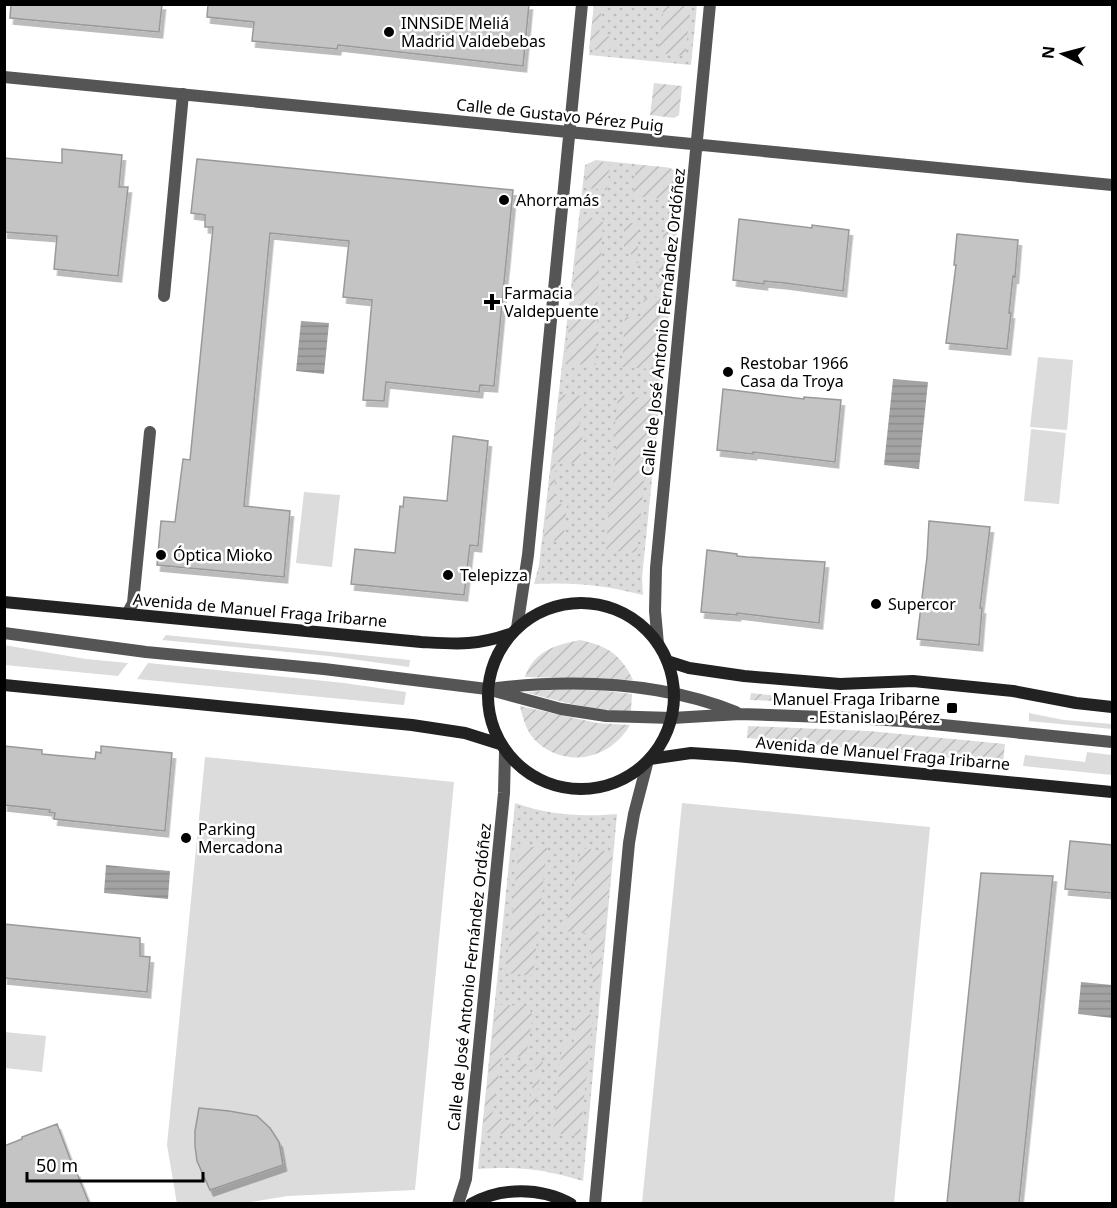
<svg xmlns="http://www.w3.org/2000/svg" width="1117" height="1208" font-family="'Noto Sans',sans-serif">
<style>
.grass{fill:#dcdcdc}
.park{fill:url(#park-dots)}
.garden{fill:url(#garden-furrows)}
.water{fill:url(#water-rules)}
.building{fill:#c4c4c4;stroke:#999;stroke-width:1.5;filter:url(#shadow)}
.lines{fill:none;stroke-linecap:round;stroke-linejoin:round}
.lane{stroke:#555;stroke-width:12}
.street{stroke:#555;stroke-width:12}
.secondary{stroke:#222;stroke-width:12}
.poi-dot{fill:#000;stroke:#fff;stroke-width:2}
.labels{text-anchor:middle;dominant-baseline:central;stroke-width:5;stroke-linejoin:round;paint-order:stroke}
.poi-label{font-size:16px;fill:#000;stroke:#fff;text-anchor:start}
.street-label{font-size:16px;fill:#000;stroke:#fff}
</style>
<defs>
<pattern id="park-dots" width="8" height="8" patternUnits="userSpaceOnUse" patternTransform="scale(1.5)"><rect width="8" height="8" fill="#dcdcdc"/><path d="M2 2h.1M6 6h.1" fill="none" stroke="#bbb" stroke-width="1.8" stroke-linecap="round"/></pattern>
<pattern id="garden-furrows" width="10" height="10" patternUnits="userSpaceOnUse" patternTransform="scale(1.5)"><rect width="10" height="10" fill="#dcdcdc"/><path d="M-1 1l2-2M0 10L10 0M9 11l2-2" fill="none" stroke="#bbb"/></pattern>
<pattern id="water-rules" width="6" height="5" patternUnits="userSpaceOnUse" patternTransform="scale(1.5)"><rect width="6" height="5" fill="#a3a3a3"/><path d="M0 2.5h6" fill="none" stroke="#8b8b8b"/></pattern>
<filter id="shadow"><feDropShadow dx="3.5" dy="6" stdDeviation="0" flood-color="#0004"/></filter>
</defs>
<rect width="100%" height="100%" fill="#fff"/>
<path class="grass" d="M1038 357 1073 360 1067 430 1030 427Z
M1031 429 1066 433 1059 504 1024 501Z
M304 492 340 495 332 567 296 563Z
M166 635 410 660 409 667 329 656 162 640Z
M4 645 86 659 128 663 118 676 5 665Z
M148 663 344 683 406 692 404 705 137 679Z
M1029 713 1064 720 1112 724V729L1029 721Z
M1087 752 1112 755V775L1023 766 1025 755 1085 762Z
M205 757 454 782 415 1190 288 1196 244 1203 177 1204 167 1145Z
M682 803 930 827 894 1203H642Z
M4 1032 46 1036 42 1072 5 1068Z"/>
<path class="park" d="M594 5H697L691 65 589 55Z
M596 160 671 168 678 174 682 183 642 578 643 595C602 585 577 582 534 584L539 565 585 165Z
M515 803C549 815 581 817 617 814L583 1181C543 1169 520 1166 478 1169Z"/>
<path class="garden" d="M594 5H602L599 35 613 37 610 51 589 49Z
M664 5H691L685 56 658 53Z
M654 83 682 86 679 115 674 118 650 115Z
M595 161 610 163 607 190 584 188 587 166Z
M636 165C667 168 684 162 680 200L633 196Z
M580 217 603 219 601 265H599L596 365 565 364Z
M624 223H638V263H631V252H624Z
M664 228 677 229 663 370 622 367 625 317 642 318 644 298 656 299Z
M559 394 583 396 579 428 583 429 580 464 556 462 554 503 567 505 563 542 544 539Z
M618 395 652 399 637 553 606 550 610 492H613L616 446 613 445Z
M580 640C606 645 622 655 633 680L525 677C534 651 555 645 580 640Z
M568 689 599 690 632 694 631 711C594 711 561 702 525 692Z
M751 693 849 704 750 700Z
M520 706 597 723 630 725C611 758 569 769 538 743 527 734 523 719 520 706Z
M748 726 869 731 1005 744 1003 763 747 738Z
M519 846 547 848 533 976 506 973Z
M581 848 613 852 599 984 593 983 590 934 565 931Z
M496 1004 531 1007 530 1013 533 1014 523 1076H519L522 1057 502 1055 492 1116 511 1121 510 1135 482 1132Z
M577 1014 593 1015 580 1136 553 1133 562 1045 573 1046Z
M537 1060 543 1061 532 1123 526 1122Z"/>
<path class="water" d="M301 321 329 323 324 374 296 371Z
M893 379 928 382 919 469 884 465Z
M106 865 170 871 168 899 104 893Z
M1081 982 1112 985V1018L1078 1014Z"/>
<path class="building" d="M11 4H162L159 32 10 18Z
M208 4H529L523 66 338 45 337 49 252 41 254 22 207 17Z
M62 149 122 155 119 187H128L118 276 54 269 57 236 4 232V158L62 163Z
M197 159 513 190 494 386 480 385 479 392 386 382 384 401 363 400 372 300 343 297 349 241 270 233 244 506 290 511 284 577 157 565 161 521 175 522 183 459 190 460 213 227H205V215L191 213Z
M739 219 812 228V225L849 230 843 291 785 283 764 281V284L733 280Z
M957 234 1018 240 1015 277 1013 276 1009 313H1011L1007 349 946 343 956 265H954Z
M723 389 804 399V397L841 400 835 462 753 452V454L717 450Z
M453 436 488 441 478 546 470 545 464 595 351 584 355 549 395 553 400 506 403 507 404 497 447 501Z
M929 521 990 527 980 608H982L979 645 917 639 927 557Z
M707 550 737 554V556L747 557 825 562 819 623 737 613V615L701 612Z
M4 746 42 750V754L95 759 96 752 101 753V746L172 753 165 831 54 819 55 813 49 812 50 810 4 805Z
M1070 841 1113 845V893L1065 889Z
M981 873 1053 876 1019 1203H947Z
M4 924 140 938V956L150 957 147 992 4 978Z
M199 1108 229 1111 257 1116 270 1128 279 1142 283 1165 210 1190 197 1161 195 1146V1131Z
M57 1124 75 1172 76 1171 89 1203H4V1146L22 1139V1137Z"/>
<g class="lines">
<path class="lane" d="M164 296 183 94
M127 614 133 603 150 432
M4 633 146 652 324 669 487 689 561 709 606 716 672 718 740 714 852 718 903 721 1112 742
M497 688C577 679 660 682 736 712"/>
<path class="street" d="M4 77 1112 185
M517 628 528 555 582 4
M658 644 655 611 656 568 710 4
M458 1204 466 1179 469 1148 504 793 505 752
M595 1204 629 843 634 814 647 764"/>
<path class="secondary" d="M4 602 421 642C457 644 475 646 510 634
M488 696a93 93 0 1 1 186 0a93 93 0 1 1-186 0Z
M667 661 689 668 744 676 840 684 913 681 1013 691 1076 703 1112 707
M4 685 412 725 465 733 500 744
M650 759 691 753 736 756 1112 792
M471 1204C501 1187 541 1187 571 1204"/>
</g>
<g class="poi-dot">
<circle cx="389" cy="32" r="6"/>
<circle cx="504" cy="200" r="6"/>
<path d="M489 293h6v6h6v6h-6v6h-6v-6h-6v-6h6z"/>
<circle cx="728" cy="372" r="6"/>
<circle cx="161" cy="555" r="6"/>
<circle cx="448" cy="575" r="6"/>
<circle cx="876" cy="604" r="6"/>
<rect x="946" y="702" width="12" height="12" rx="3"/>
<circle cx="186" cy="838" r="6"/>
</g>
<g class="labels">
<g class="poi-label">
<text x="401" y="23">INNSiDE Meliá<tspan x="401" dy="18">Madrid Valdebebas</tspan></text>
<text x="516" y="200">Ahorramás</text>
<text x="504" y="293">Farmacia<tspan x="504" dy="18">Valdepuente</tspan></text>
<text x="740" y="363">Restobar 1966<tspan x="740" dy="18">Casa da Troya</tspan></text>
<text x="173" y="555">Óptica Mioko</text>
<text x="460" y="575">Telepizza</text>
<text x="888" y="604">Supercor</text>
<text x="940" y="699" text-anchor="end">Manuel Fraga Iribarne<tspan x="940" dy="18">- Estanislao Pérez</tspan></text>
<text x="198" y="829">Parking<tspan x="198" dy="18">Mercadona</tspan></text>
</g>
<g class="street-label">
<text transform="translate(560 115) rotate(6)">Calle de Gustavo Pérez Puig</text>
<text transform="translate(663 322) rotate(-84)">Calle de José Antonio Fernández Ordóñez</text>
<text transform="translate(260 610) rotate(5)">Avenida de Manuel Fraga Iribarne</text>
<text transform="translate(883 753) rotate(5)">Avenida de Manuel Fraga Iribarne</text>
<text transform="translate(469 977) rotate(-84)">Calle de José Antonio Fernández Ordóñez</text>
</g>
</g>
<rect width="1117" height="1208" fill="none" stroke="#000000" stroke-width="12"/>
<g transform="translate(1063 54) rotate(276)" stroke="#ffffff" stroke-width="4.5" paint-order="stroke">
<path d="M0-4.5L10 22L0 15L-10 22Z" fill="#000000"/>
<text y="-9" font-size="16" font-weight="bold" text-anchor="middle" fill="#000000">N</text>
</g>
<path d="M27 1172v9h176v-9" fill="none" stroke="#000000" stroke-width="3"/>
<text x="36" y="1172" font-size="18" fill="#000000" stroke="#ffffff" stroke-width="4.5" paint-order="stroke">50 m</text>
</svg>
